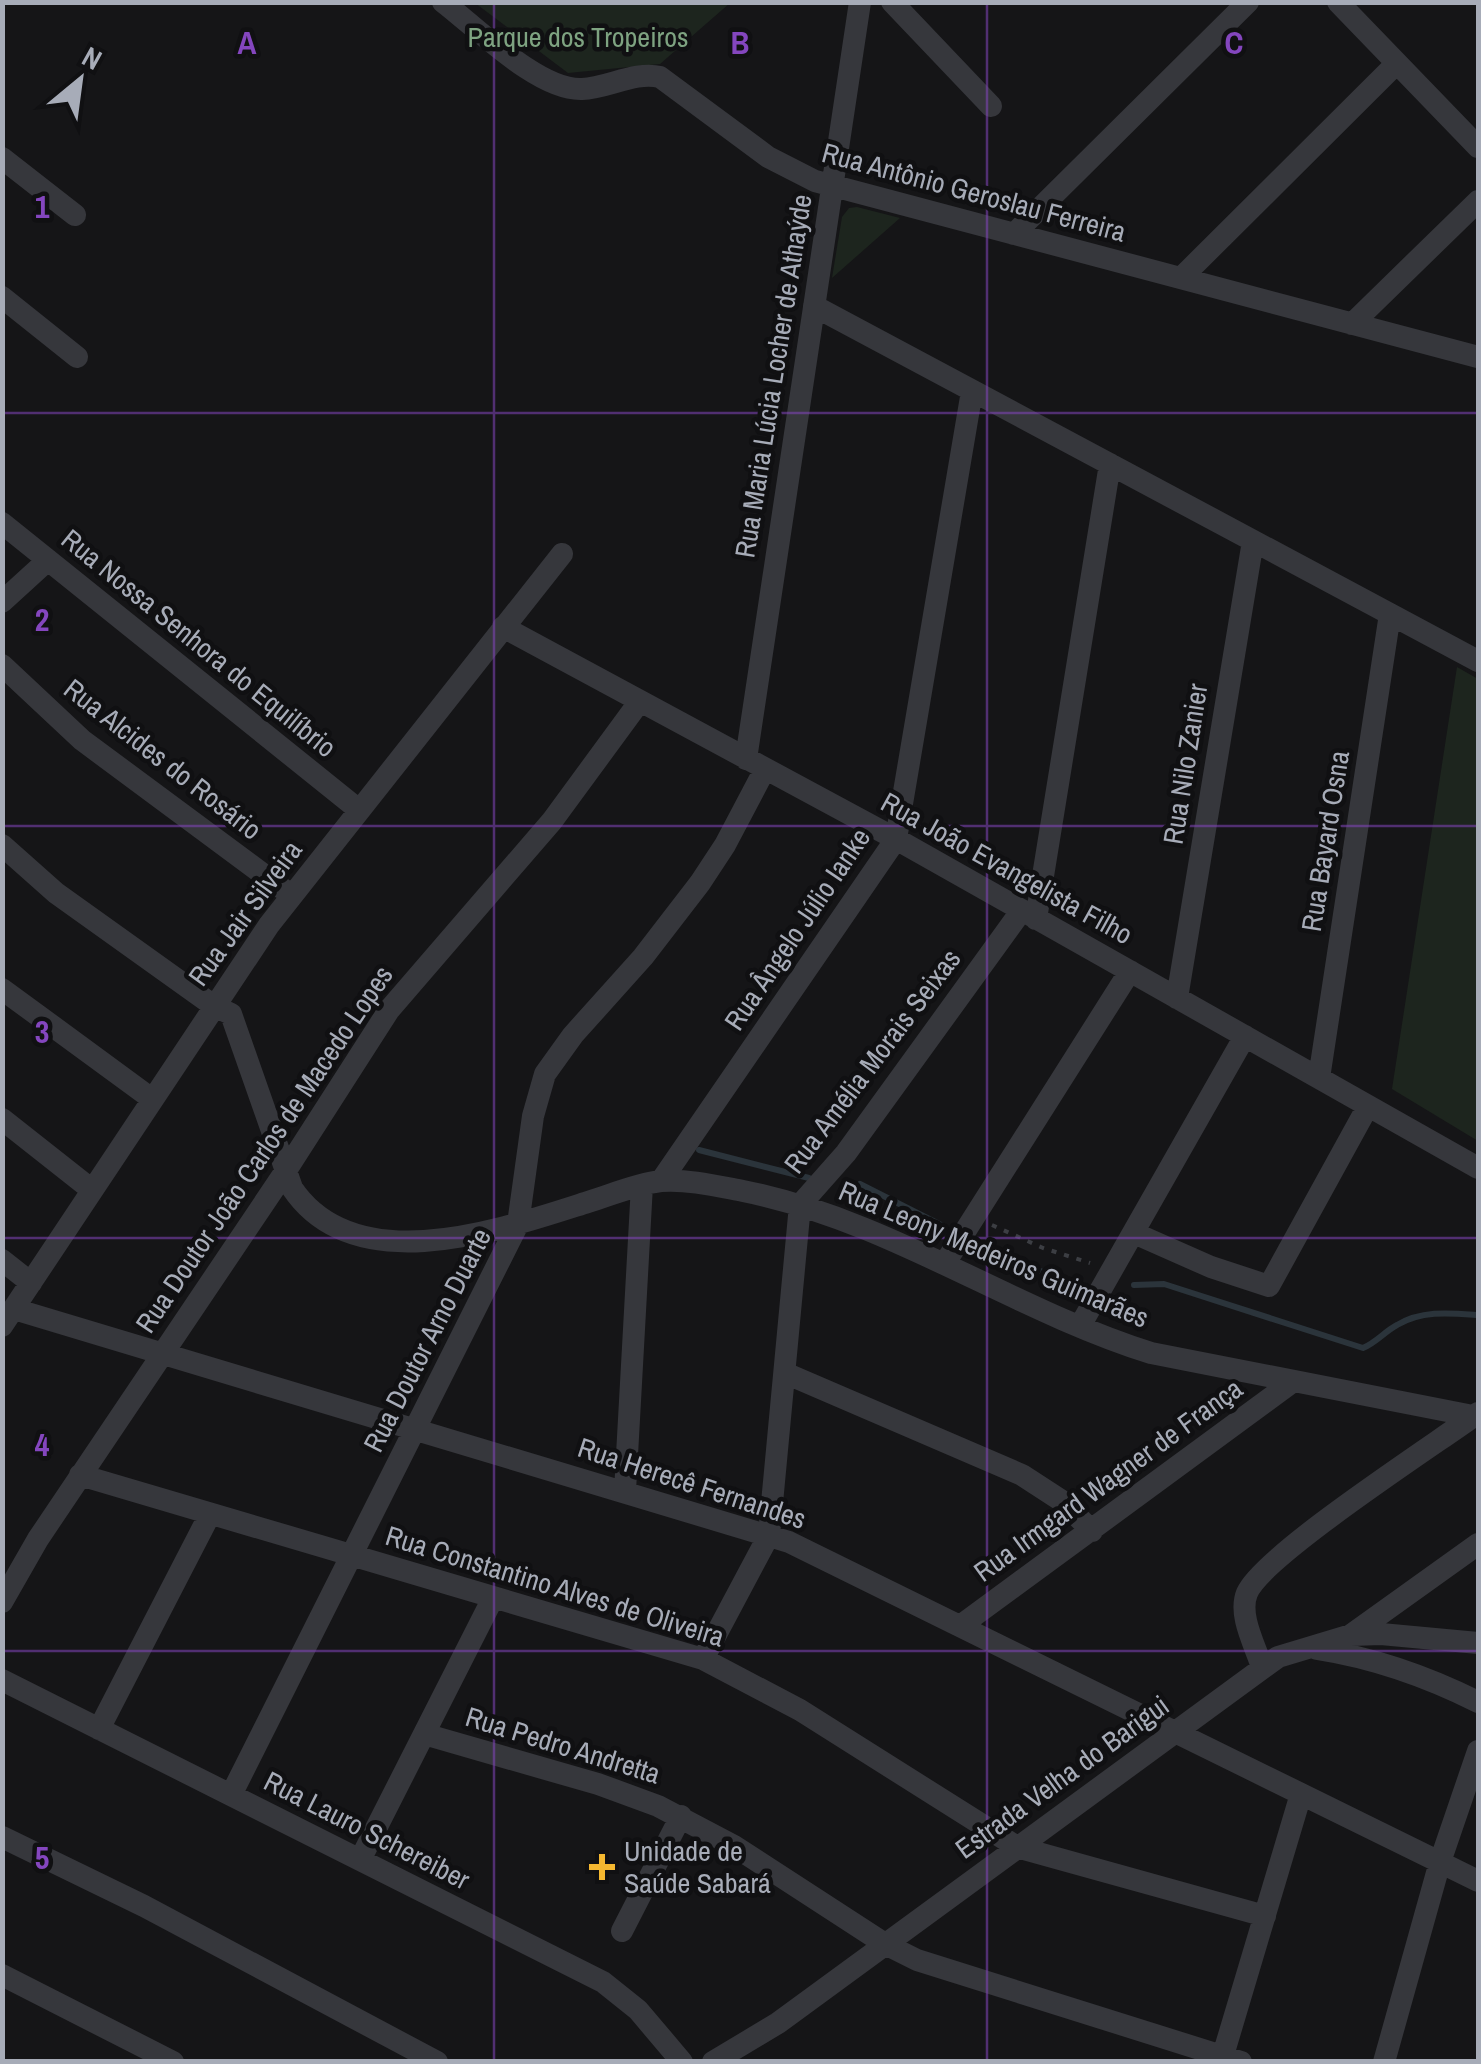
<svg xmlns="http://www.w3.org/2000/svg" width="1481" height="2064" font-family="'Archivo Narrow',sans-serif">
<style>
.green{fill:#1d251e}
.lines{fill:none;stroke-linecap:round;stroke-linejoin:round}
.stream{stroke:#2b343b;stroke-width:6}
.path{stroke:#3c3e43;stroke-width:4;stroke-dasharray:5 8;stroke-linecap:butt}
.minor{stroke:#36373c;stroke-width:22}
.grid{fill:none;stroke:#8446be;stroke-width:2.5;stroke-opacity:0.55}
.poi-dot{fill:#f4b730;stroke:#101012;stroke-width:4}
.labels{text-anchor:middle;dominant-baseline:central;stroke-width:9;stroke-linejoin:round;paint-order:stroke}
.park-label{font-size:28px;fill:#7ea381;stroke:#101012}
.street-label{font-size:28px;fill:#a7acb8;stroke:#101012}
.poi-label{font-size:28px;fill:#a7acb8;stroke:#101012;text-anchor:start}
.grid-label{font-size:32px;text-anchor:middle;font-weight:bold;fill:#8446be;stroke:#101012;stroke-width:9;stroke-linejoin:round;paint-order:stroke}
</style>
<rect width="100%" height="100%" fill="#151517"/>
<path class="green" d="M475 3H730L660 64 568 73Z
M857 207 900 218 832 278 842 217 849 208Z
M1457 667 1478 679V1141L1392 1089Z"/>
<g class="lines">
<path class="stream" d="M699 1150 809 1178
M860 1184 945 1227
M982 1250 1001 1266 1029 1267 1085 1287
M1134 1285 1164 1284 1363 1348C1377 1342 1384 1332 1397 1325 1422 1310 1450 1313 1478 1315"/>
<path class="path" d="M992 1225 1043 1248 1090 1263"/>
<path class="minor" d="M443 2C477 28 539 91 582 89 608 88 635 71 660 77L768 157 815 181 1478 357
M892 2 991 106
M1338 2 1478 147
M2 158 75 215
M1014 234 1248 2
M1181 278 1397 63
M2 297 77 357
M814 306 1478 661
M1352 324 1478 201
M2 523 359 810
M2 602 48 560
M503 627 896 839 1478 1168
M2 665 82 740 291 895
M746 759 860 2
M2 845 56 893 214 1006 231 1014 292 1188C355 1282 503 1229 588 1202 611 1195 636 1184 661 1181 688 1179 717 1186 743 1191 889 1220 1011 1309 1151 1353L1478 1417
M1036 919 1110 464
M2 989 152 1099
M1177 998 1253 541
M1319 1078 1390 614
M2 1119 92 1190
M661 1181 896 839 972 391
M1134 1233 1211 1267 1269 1286 1368 1106
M2 1260 31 1283
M945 1263 1130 971
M14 1309 789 1542 1478 1881
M2 1326 269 925 562 554
M1080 1326 1245 1036
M785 1373 1022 1475 1062 1501 1092 1531
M80 1475 703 1659 800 1710 1017 1847 1265 1916
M625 1491 642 1185
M2 1602 38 1539 285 1172 389 1010 552 821 640 701
M960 1626 1291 1383
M1351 1635 1478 1544
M1317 1649C1375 1658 1426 1676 1478 1702
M703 1659 769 1535 800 1205 846 1153 1022 910
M1262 1667C1255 1645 1238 1615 1247 1593 1262 1556 1437 1443 1478 1413
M2 1680 603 1982 638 2010 682 2062
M99 1729 210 1514
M424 1734 598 1784 658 1806 734 1846 885 1944 917 1960 1241 2062
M231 1795 518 1224 533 1116 545 1074 573 1035 643 957 700 883 725 845 765 769
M2 1837 144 1906 437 2062
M360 1860 493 1598
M622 1931 681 1816
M2 1975 173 2062
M713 2062 778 2023 1278 1657 1351 1635 1381 1634 1478 1643
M1221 2062 1301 1794
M1384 2062 1440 1862 1478 1751"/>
</g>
<path class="grid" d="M494 2V2062M987 2V2062M2 413H1478M2 826H1478M2 1238H1478M2 1651H1478"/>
<path class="poi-dot" d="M597 1852h10v10h10v10h-10v10h-10v-10h-10v-10h10z"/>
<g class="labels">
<g class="park-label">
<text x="578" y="37">Parque dos Tropeiros</text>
</g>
<g class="street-label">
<text transform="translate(974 192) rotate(15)">Rua Antônio Geroslau Ferreira</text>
<text transform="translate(773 376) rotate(-81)">Rua Maria Lúcia Locher de Athaýde</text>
<text transform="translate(199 643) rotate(39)">Rua Nossa Senhora do Equilíbrio</text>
<text transform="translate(163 759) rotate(38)">Rua Alcides do Rosário</text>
<text transform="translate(1185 764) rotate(-81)">Rua Nilo Zanier</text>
<text transform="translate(1325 841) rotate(-81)">Rua Bayard Osna</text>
<text transform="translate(1007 868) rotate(29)">Rua João Evangelista Filho</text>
<text transform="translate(245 913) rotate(-54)">Rua Jair Silveira</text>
<text transform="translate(797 929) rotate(-56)">Rua Ângelo Júlio Ianke</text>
<text transform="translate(872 1061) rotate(-53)">Rua Amélia Morais Seixas</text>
<text transform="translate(264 1149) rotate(-56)">Rua Doutor João Carlos de Macedo Lopes</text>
<text transform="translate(994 1254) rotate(23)">Rua Leony Medeiros Guimarães</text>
<text transform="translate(427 1340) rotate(-63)">Rua Doutor Arno Duarte</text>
<text transform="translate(1108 1480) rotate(-36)">Rua Irmgard Wagner de França</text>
<text transform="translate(692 1483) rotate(18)">Rua Herecê Fernandes</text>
<text transform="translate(555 1586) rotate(17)">Rua Constantino Alves de Oliveira</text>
<text transform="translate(563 1745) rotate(17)">Rua Pedro Andretta</text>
<text transform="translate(1062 1777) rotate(-36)">Estrada Velha do Barigui</text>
<text transform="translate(367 1830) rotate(27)">Rua Lauro Schereiber</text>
</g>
<g class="poi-label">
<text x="624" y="1851">Unidade de<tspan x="624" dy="32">Saúde Sabará</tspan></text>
</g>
</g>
<g class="grid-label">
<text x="247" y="54">A</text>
<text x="740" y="54">B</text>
<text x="1234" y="54">C</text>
<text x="42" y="218">1</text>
<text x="42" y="631">2</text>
<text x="42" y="1043">3</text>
<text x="42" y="1456">4</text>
<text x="42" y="1869">5</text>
</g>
<rect width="1481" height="2064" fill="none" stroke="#a7acb8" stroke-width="10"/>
<g transform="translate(80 80) rotate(29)" stroke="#101012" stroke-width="8" paint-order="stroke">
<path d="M0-8L18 38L0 25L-18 38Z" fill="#a7acb8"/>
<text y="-15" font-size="28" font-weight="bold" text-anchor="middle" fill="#a7acb8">N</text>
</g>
</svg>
